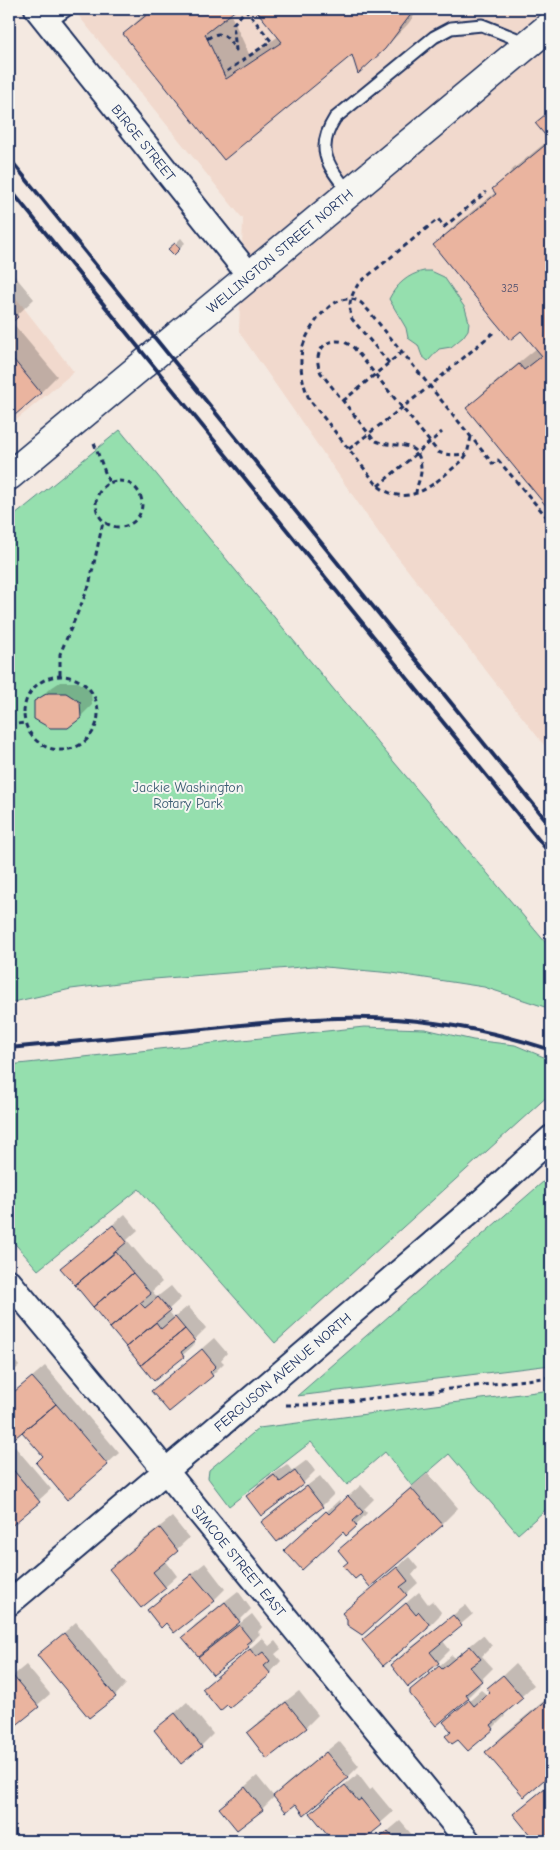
<svg xmlns="http://www.w3.org/2000/svg" width="560" height="1850" font-family="'Comic Neue',sans-serif">
<style>
.built{fill:#f1d9cd}
.green{fill:#95dfae;stroke:#588786}
.shadow{fill:#0003}
.building{fill:#eab49f;stroke:#1b2f5e}
.lines{fill:none;stroke-linecap:round;stroke-linejoin:round}
.lane-casing{stroke:#1b2f5e;stroke-width:15}
.street-casing{stroke:#1b2f5e;stroke-width:28}
.secondary-casing{stroke:#1b2f5e;stroke-width:31}
.path{stroke:#1b2f5e;stroke-width:3;stroke-dasharray:5 4;stroke-linecap:butt}
.lane{stroke:#f6f6f2;stroke-width:11}
.street{stroke:#f6f6f2;stroke-width:24}
.secondary{stroke:#f6f6f2;stroke-width:28}
.rail{stroke:#1b2f5e;stroke-width:4}
.labels{text-anchor:middle;dominant-baseline:central;stroke-width:4;stroke-linejoin:round;paint-order:stroke}
.number-label{font-size:11px;fill:#4f506e}
.street-label{font-size:14px;fill:#1b2f5e;stroke:#f6f6f2}
.park-label{font-size:14px;fill:#3a5b72;stroke:#f6f6f2}
</style>
<rect width="100%" height="100%" fill="#f4e9e1"/>
<filter id="ink" filterUnits="userSpaceOnUse"><feTurbulence type="fractalNoise" baseFrequency=".02" numOctaves="2"/><feDisplacementMap in="SourceGraphic" scale="10" xChannelSelector="R" yChannelSelector="G"/><feConvolveMatrix kernelMatrix="1 2 1 2 8 2 1 2 1" color-interpolation-filters="sRGB"/></filter>
<g filter="url(#ink)">
<path class="built" d="M73 9H551V754L381 536 239 332 243 219Z
M9 289 74 372 9 426Z"/>
<path class="green" d="M424 271H431L444 277 465 308 469 322 468 330 463 337 451 347 439 349 428 361 422 356 418 345 408 338 406 328 389 299C396 285 408 274 424 271Z
M120 430 368 731 551 949V1009L484 987 392 973 314 966 142 980 71 989 9 1003V520Z
M364 1027 425 1029 473 1040 515 1045 551 1060V1093L275 1343 139 1189 38 1270 9 1237V1065Z
M551 1175V1365L297 1396Z
M551 1390V1505L518 1534 449 1454 412 1486 385 1452 347 1485 311 1442 229 1506 208 1478 209 1470 259 1428Z"/>
<path class="shadow" d="M150 9H235L230 13 250 56 279 36 257 9H419L408 24 384 49 352 53 225 158 124 34Z
M551 108V510L468 408 488 388 537 348 522 329 435 245 455 225 496 192 494 189 513 169 550 139 537 123Z
M181 238 185 243 174 253 170 249Z
M9 269 34 299 11 321 57 376 40 393 9 418Z
M60 682H78L91 690 92 705 80 717 36 702 48 690Z
M125 1214 138 1230 127 1240 162 1282 152 1291 157 1297 171 1286 181 1298 168 1310 174 1318 188 1306 206 1328 193 1341 195 1344 155 1380 62 1268Z
M214 1338 227 1353 221 1360 224 1363 212 1375 153 1391Z
M9 1353 19 1366 9 1376Z
M45 1366 119 1453 107 1464 44 1456 22 1430 10 1441 51 1489 9 1527V1397Z
M307 1460 315 1471 303 1483 261 1514 248 1496 259 1484 287 1464 292 1471Z
M428 1473 458 1508 442 1524 350 1562 340 1550 356 1534Z
M320 1476 334 1494 322 1506 277 1541 263 1522 275 1510Z
M361 1485 374 1499 364 1509 367 1513 356 1525 297 1539 339 1500 341 1503Z
M172 1517 189 1538 165 1560 177 1576 165 1587 111 1569 122 1557Z
M409 1557 418 1568 412 1575 418 1583 406 1594 349 1619 344 1613Z
M205 1563 225 1589 214 1600 166 1621 148 1610 160 1599Z
M238 1591 251 1609 237 1623 238 1625 252 1614 262 1627 258 1632 260 1634 248 1646 200 1657 213 1644 184 1637 195 1625Z
M419 1592 428 1604 432 1601 441 1612 439 1616 427 1628 363 1640Z
M466 1605 473 1614 442 1640 450 1650 438 1662 392 1665 404 1653Z
M76 1622 126 1684 115 1696 39 1655Z
M483 1635 492 1646 482 1656 493 1668 478 1683 480 1685 468 1697 411 1690 452 1655 455 1658Z
M262 1638 269 1646 275 1641 281 1649 275 1654 281 1661 270 1673 204 1689Z
M515 1664 534 1685 503 1713 505 1716 493 1728 468 1749 452 1731 457 1711 481 1690 487 1695 491 1691 489 1688Z
M26 1665 50 1694 9 1730V1679Z
M299 1691 318 1715 306 1727 268 1757 248 1733 260 1721Z
M551 1695V1773L524 1795 487 1752 503 1735Z
M187 1702 213 1734 201 1746 156 1730Z
M339 1741 359 1766 347 1778 296 1803 275 1796 262 1809 237 1829 220 1808 257 1776 274 1797 286 1784Z
M358 1774 370 1790 373 1788 393 1812 360 1841H335L312 1813 324 1801Z
M551 1782V1841H537L515 1814Z
M400 1821 413 1836 408 1841H376Z"/>
<path class="building" d="M154 9H237L205 34 226 79 282 42 255 9H415L385 49 358 74 352 55 224 160 123 34Z
M551 110V512L466 408 519 364 524 370 542 356 521 331 510 340 433 245 496 194 492 189 550 141 535 123Z
M175 243 180 249 174 255 168 249Z
M9 305 18 317 9 325Z
M9 354 41 393 9 420Z
M48 693H66L80 702 81 718 68 728H50L34 719V701Z
M113 1225 127 1242 75 1285 60 1268Z
M116 1252 133 1273 93 1307 75 1285Z
M133 1273 151 1294 110 1328 93 1307Z
M158 1297 170 1311 126 1347 110 1328 140 1303 145 1308Z
M175 1317 185 1329 141 1365 126 1347 156 1322 161 1329Z
M185 1329 195 1341 181 1352 184 1357 154 1381 141 1365Z
M202 1349 216 1366 210 1372 213 1376 169 1412 151 1391Z
M32 1377 56 1404 10 1442 9 1396Z
M56 1404 108 1465 67 1500 36 1463 43 1456 22 1432Z
M9 1465 40 1502 9 1528Z
M295 1471 304 1484 261 1516 246 1496 274 1475 280 1482Z
M307 1486 323 1507 277 1542 261 1522Z
M411 1488 443 1525 370 1587 360 1575 355 1579 343 1566 348 1562 338 1550Z
M348 1496 363 1512 353 1521 357 1526 346 1536 343 1532 302 1570 284 1550 326 1511 329 1514Z
M160 1528 178 1551 153 1572 166 1588 141 1608 109 1569Z
M397 1567 408 1581 400 1587 407 1595 362 1635 347 1625V1619L342 1613Z
M192 1574 215 1601 174 1633 166 1623 161 1628 147 1610Z
M225 1602 240 1622 198 1656 182 1637Z
M406 1603 416 1615 419 1612 429 1624 427 1629 383 1666 362 1640Z
M453 1615 462 1626 430 1652 439 1663 408 1687 391 1665Z
M239 1625 251 1640 246 1644 249 1647 213 1675 198 1657Z
M64 1633 116 1697 89 1718 37 1655Z
M470 1646 481 1659 470 1667 482 1681 466 1694 469 1698 436 1726 410 1694V1690L439 1666 442 1669Z
M250 1649 256 1657 263 1652 270 1661 264 1666 271 1674 230 1708 227 1705 220 1711 202 1689Z
M503 1675 523 1698 491 1725 494 1729 468 1751 458 1740 452 1744 445 1736 451 1731 443 1722 469 1700 474 1706 490 1692 487 1688Z
M13 1676 39 1707 9 1731V1680Z
M547 1700 551 1705V1774L524 1797 485 1752Z
M286 1702 307 1728 267 1759 247 1733Z
M175 1713 202 1747 181 1764 154 1730Z
M326 1752 348 1778 304 1815 296 1804 286 1812 273 1796Z
M551 1783V1841H535L513 1814Z
M345 1785 358 1801 361 1799 382 1825 362 1841H333L310 1813Z
M245 1787 263 1810 237 1830 219 1808Z
M388 1831 396 1841H376Z"/>
<g class="lines">
<g class="lane-casing">
<path id="lane" d="M48 23 68 9
M349 193C329 166 314 151 335 118L434 37 451 28 482 25 527 43"/>
</g>
<g class="street-casing">
<g id="street">
<path id="s1" d="M37 9 250 276"/>
<path id="s2" d="M9 1282 142 1442 468 1841"/>
<path id="s3" d="M9 1603 263 1389 480 1203 551 1138"/>
</g>
</g>
<g class="secondary-casing">
<g id="secondary">
<path id="s4" d="M9 476 551 25"/>
</g>
</g>
<path class="path" d="M207 39C222 28 227 37 236 50L233 24 246 10 271 41 223 74
M389 363 352 319C347 306 351 295 359 283L438 219 444 227 486 192
M343 401 402 352
M471 437 467 454 462 461C436 481 411 511 378 486L309 399C303 384 299 368 302 350 306 330 334 287 360 302 363 304 366 308 368 310L493 464 498 460 551 522
M94 443 109 483
M349 449 430 386 494 332
M96 504a23 23 0 1 1 46 0a23 23 0 1 1-46 0Z
M378 486 442 432
M416 494C416 485 422 477 421 468 420 435 389 451 373 439L321 373C309 349 333 330 354 348L438 452C448 456 456 455 466 454
M60 675V654L89 586 103 522
M24 713a37 37 0 1 1 74 0a37 37 0 1 1-74 0Z
M9 725 25 723
M286 1405H315L551 1377"/>
<use href="#lane" class="lane"/>
<use href="#street" class="street"/>
<use href="#secondary" class="secondary"/>
<path class="rail" d="M9 158 551 826
M9 188 551 855
M9 1048C71 1042 132 1036 194 1030 242 1025 290 1019 338 1018 410 1016 482 1027 551 1050"/>
</g>
</g>
<g class="labels">
<g class="number-label">
<text x="510" y="288">325</text>
</g>
<g class="street-label">
<text stroke="none"><textPath href="#s1" startOffset="171">BIRGE STREET</textPath></text>
<text stroke="none"><textPath href="#s4" startOffset="352">WELLINGTON STREET NORTH</textPath></text>
<text stroke="none"><textPath href="#s3" startOffset="358">FERGUSON AVENUE NORTH</textPath></text>
<text stroke="none"><textPath href="#s2" startOffset="361">SIMCOE STREET EAST</textPath></text>
</g>
<g class="park-label">
<text x="188" y="787">Jackie Washington<tspan x="188" dy="16">Rotary Park</tspan></text>
</g>
</g>
<rect width="560" height="1850" fill="none" stroke="#f6f6f2" stroke-width="30"/>
<rect x="15" y="15" width="530" height="1820" fill="none" stroke="#1b2f5e" stroke-width="2" filter="url(#ink)"/>
</svg>
